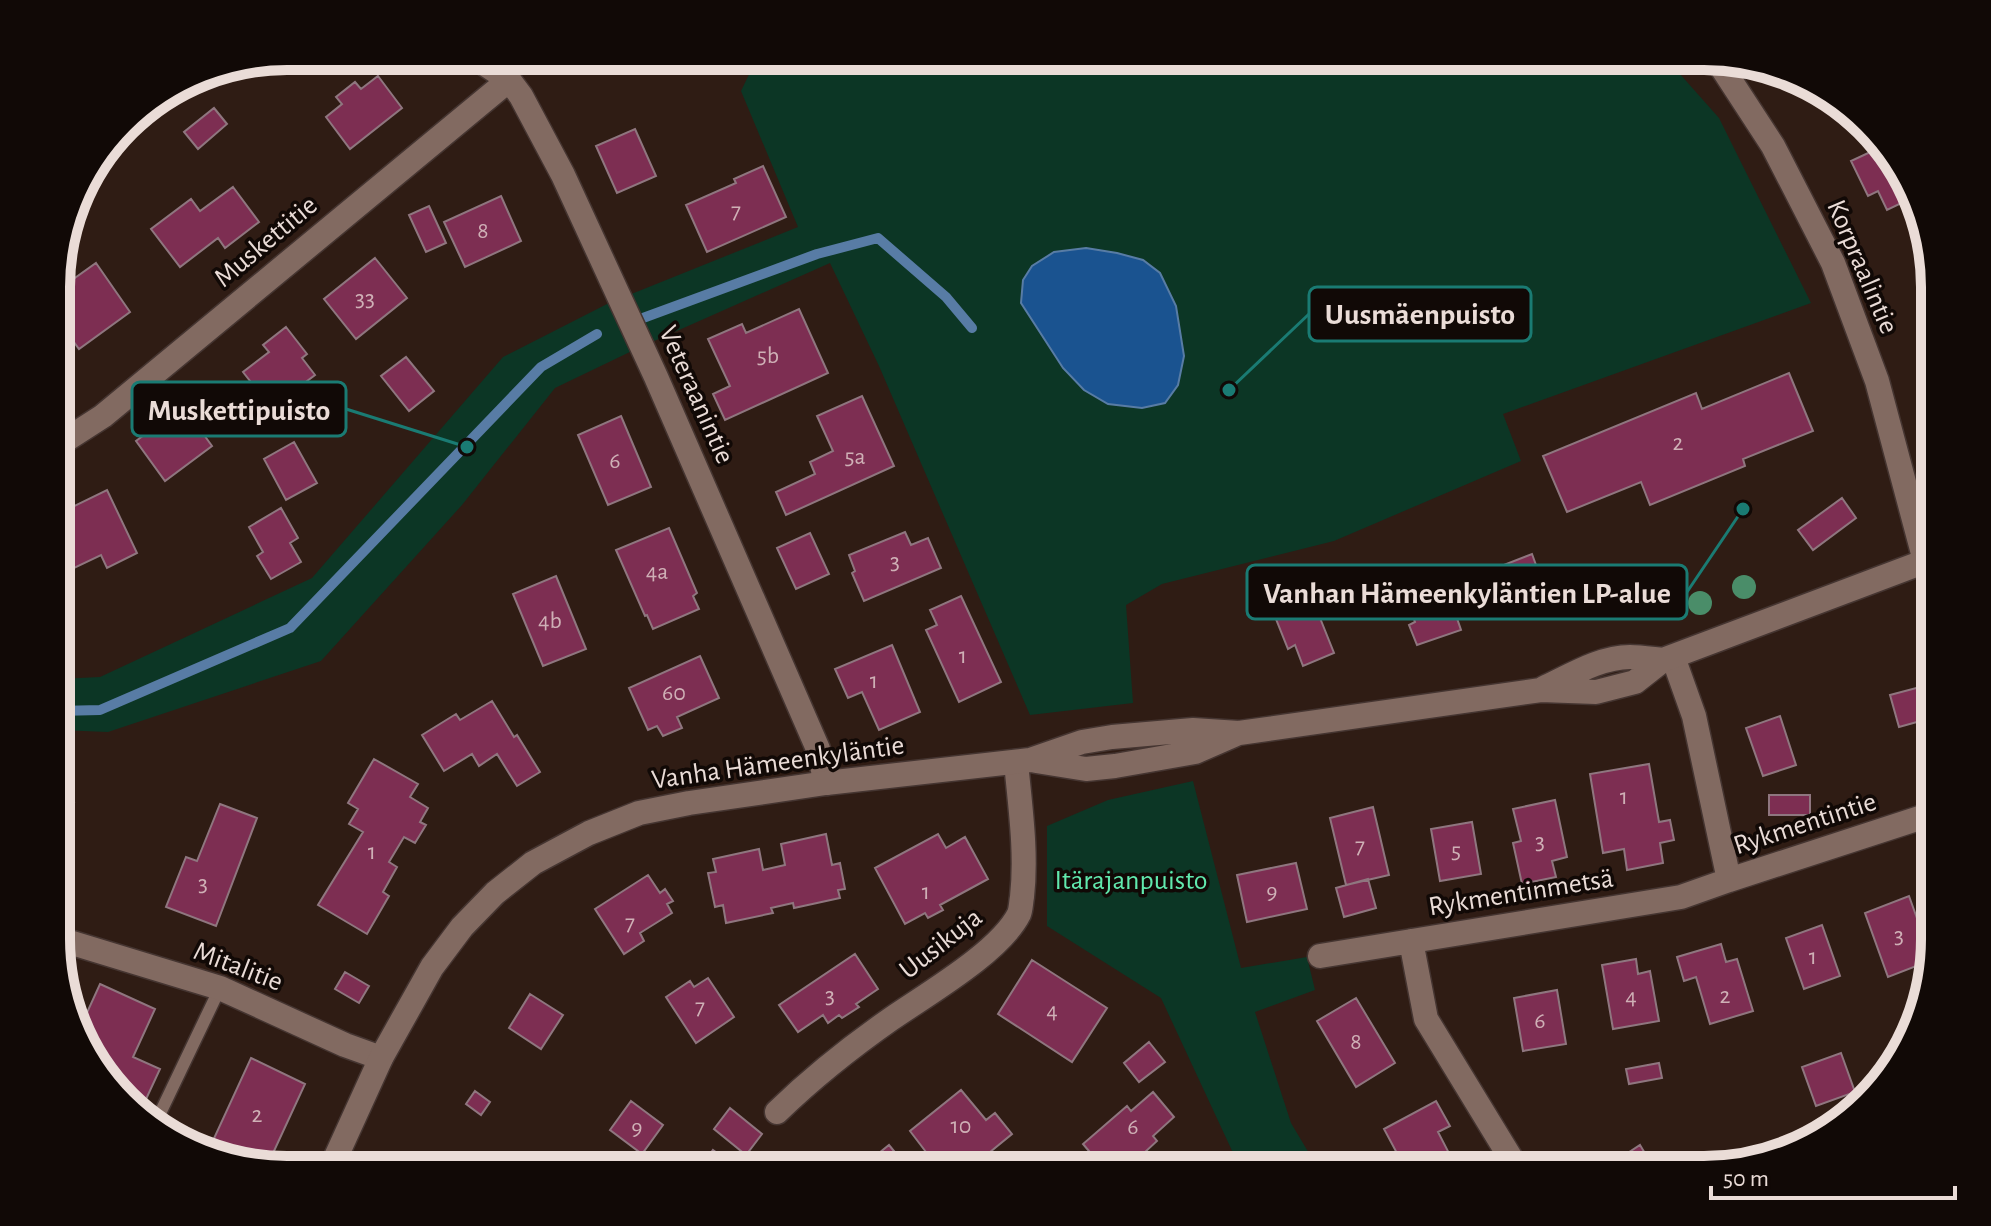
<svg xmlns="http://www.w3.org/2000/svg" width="1991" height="1226" font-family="'Alegreya Sans',sans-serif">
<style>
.green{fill:#0c3625}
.water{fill:#1a5390;stroke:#587ca5;stroke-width:2}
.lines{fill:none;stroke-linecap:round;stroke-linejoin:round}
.stream{stroke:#587ca5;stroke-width:10}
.building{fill:#7d2e52;stroke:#8f767f;stroke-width:2}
.lane-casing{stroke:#453531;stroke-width:15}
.street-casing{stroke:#453531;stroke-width:27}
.secondary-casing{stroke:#453531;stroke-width:27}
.lane{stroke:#826a61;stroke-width:12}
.street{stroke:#826a61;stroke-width:24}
.secondary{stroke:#826a61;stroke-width:24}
.tree{fill:#4a8d69}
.labels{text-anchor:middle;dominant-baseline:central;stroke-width:7;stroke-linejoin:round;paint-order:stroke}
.number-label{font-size:24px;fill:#cfb0b6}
.street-label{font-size:28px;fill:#eadcd7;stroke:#110906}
.park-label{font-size:28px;fill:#61e9ae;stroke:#110906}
.rim{fill:none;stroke:#eadcd7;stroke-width:10}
.leader{fill:none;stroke:#1a7b73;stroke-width:3}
.callout-dot{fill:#1a7b73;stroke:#110906;stroke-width:3}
.callout{fill:#110906;stroke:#1a7b73;stroke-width:3}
.callout-label{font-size:30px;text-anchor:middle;font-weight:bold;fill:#eadcd7}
</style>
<rect width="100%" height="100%" fill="#2f1c14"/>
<path class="green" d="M758 56H1664L1719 118 1811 303 1503 414 1521 461 1334 541 1162 584 1126 605 1133 703 1030 715 879 366 830 263 634 350 555 388 462 505 321 661 108 732 58 730V679L100 677 312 578 503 357 609 303 798 227 741 91Z
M1193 781 1241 968 1307 957 1315 990 1255 1012 1291 1123 1319 1170H1241L1161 998 1047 926V826L1108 800Z"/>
<path class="water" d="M1086 248 1117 253 1143 260 1160 273 1176 306 1184 356 1178 385 1165 403 1142 408 1108 404 1084 390 1063 368 1021 303 1023 280 1032 266 1054 252Z"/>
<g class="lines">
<path class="stream" d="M643 318 817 254 878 238 946 297 972 328
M58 711 100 710 290 628 541 367 597 334"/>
</g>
<path class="building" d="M706 56H736L728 72 705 59Z
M378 76 402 108 350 149 326 117 342 104 336 97 355 82 361 89Z
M214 108 227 124 198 149 184 132Z
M635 129 656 176 617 193 596 146Z
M1881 147 1904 171 1912 198 1887 210 1878 191 1868 196 1851 161Z
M763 166 786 217 707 252 686 205 736 183 734 179Z
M233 187 259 222 225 248 218 238 180 267 151 229 191 199 200 211Z
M501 196 521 241 465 267 444 222Z
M429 206 446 243 426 252 409 215Z
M1930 257 1934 272V302L1920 260Z
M375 258 407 298 356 339 324 299Z
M96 263 130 312 79 349 58 320V290Z
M799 309 828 373 725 420 713 394 730 386 708 339 742 324 746 333Z
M286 327 307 354 302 358 315 375 271 408 243 372 269 352 263 345Z
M406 357 434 391 409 411 381 376Z
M1789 373 1813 431 1743 459 1745 466 1650 505 1641 482 1567 512 1543 456 1696 393 1702 409Z
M862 396 894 466 786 515 776 492 815 474 810 462 833 451 817 416Z
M183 406 212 446 165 481 136 441Z
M621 416 651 487 608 505 578 435Z
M294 442 317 483 286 500 264 459Z
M107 490 137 553 107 568 101 555 72 569 58 540V514Z
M1842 498 1856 518 1813 550 1798 530Z
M281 508 298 538 290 543 301 562 271 579 257 556 263 552 249 527Z
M669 528 697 593 693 596 699 609 653 629 647 615 645 616 616 550Z
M905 532 911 545 928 538 941 568 864 601 852 573 855 571 849 555Z
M810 533 829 574 796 589 777 548Z
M1532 554 1548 598 1499 616 1483 573Z
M1442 575 1461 630 1417 645 1409 625 1415 622 1403 589Z
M556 576 586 649 543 666 513 594Z
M1304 578 1334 653 1303 666 1295 645 1288 649 1276 619 1285 616 1275 590Z
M961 596 1001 682 959 702 926 630 937 625 930 610Z
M892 645 920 712 879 730 862 692 848 698 835 669Z
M700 656 719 698 677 717 682 728 663 736 657 726 648 730 629 688Z
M1935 683V717L1899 727 1890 695Z
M492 701 514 737 517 735 540 772 517 786 497 754 479 766 472 754 444 771 422 735 456 714 460 720Z
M1780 716 1796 765 1763 776 1746 728Z
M374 759 418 784 410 797 428 808 420 822 426 825 415 843 404 837 389 862 397 867 383 892 389 896 367 934 318 905 363 832 349 824 358 809 348 803Z
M1649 764 1659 822 1670 820 1674 840 1660 843 1663 863 1627 870 1624 849 1603 853 1590 774Z
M1769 795H1810V815H1769Z
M58 798 74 803 58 860Z
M1555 800 1567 857 1552 861 1556 877 1522 884 1513 843 1521 841 1513 809Z
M220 804 257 818 216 926 166 907 186 857 197 861Z
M1373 807 1389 875 1346 885 1330 818Z
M1472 822 1481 874 1440 881 1431 829Z
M826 834 832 865 840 863 845 889 838 890 840 898 794 908 793 903 771 908 773 913 726 923 723 905 715 907 708 873 716 872 713 859 759 849 763 870 785 865 781 844Z
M938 834 946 848 965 837 988 879 940 905 943 910 928 918 925 913 905 924 875 868Z
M1296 863 1307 909 1247 922 1237 875Z
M648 875 660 893 665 889 673 901 667 904 672 913 640 933 644 941 624 954 595 909Z
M1368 879 1376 908 1344 917 1336 888Z
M1909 896 1932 960 1888 977 1865 913Z
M1822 925 1840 976 1804 989 1786 938Z
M1721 944 1726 962 1737 959 1753 1011 1710 1024 1696 977 1684 981 1677 957Z
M855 954 878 989 856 1004 859 1007 842 1018 839 1015 828 1023 823 1015 798 1032 779 1005Z
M1636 959 1638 974 1650 971 1659 1021 1613 1029 1602 965Z
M1032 960 1107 1008 1072 1062 998 1014Z
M345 972 369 986 359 1003 335 989Z
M708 978 734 1017 696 1043 666 997 690 981 694 987Z
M100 984 155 1009 133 1057 160 1069 141 1110 135 1108 95 1067 80 1028Z
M1557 990 1566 1044 1523 1051 1514 998Z
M530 994 563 1015 541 1049 509 1028Z
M1356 998 1395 1063 1356 1087 1317 1021Z
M1149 1042 1165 1062 1139 1082 1124 1063Z
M1841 1053 1855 1092 1816 1106 1802 1067Z
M251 1058 305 1084 268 1164 210 1147Z
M1659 1063 1662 1078 1629 1084 1626 1069Z
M961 1090 986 1120 995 1113 1012 1134 968 1170H866L863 1166 889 1145 907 1167 926 1152 910 1131Z
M475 1091 490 1102 481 1115 466 1104Z
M1153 1092 1174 1117 1153 1136 1157 1141 1145 1152 1149 1157 1134 1170H1105L1083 1144 1127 1106 1131 1111Z
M631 1101 663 1125 642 1154 610 1130Z
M1436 1101 1450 1126 1438 1132 1452 1159 1433 1170H1406L1384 1129Z
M730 1108 762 1134 746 1155 714 1129Z
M1640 1145 1655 1170H1602Z
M713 1150 720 1155 721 1153 743 1170H698Z
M1757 1154 1758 1158 1718 1170H1686V1167Z"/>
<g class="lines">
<g class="lane-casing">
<path id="lane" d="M154 1126 220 988"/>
</g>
<g class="street-casing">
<path id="street" d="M473 56 509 80 521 96 563 175 656 377 818 749 826 783
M1717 60 1773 146 1833 263 1877 381 1925 561
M58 445 103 416 509 80
M1673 657 1694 716 1729 880 1935 813
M1411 941 1426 1019 1518 1170
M69 942 220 988 345 1045 381 1058
M1320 956 1681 897 1729 880
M777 1112C812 1078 851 1047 891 1019 927 994 1000 952 1019 914 1021 909 1021 902 1022 897 1027 852 1020 806 1016 762"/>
</g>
<g class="secondary-casing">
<path id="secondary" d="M1544 688C1570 676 1600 657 1630 657 1641 657 1653 659 1663 660
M1036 761 1086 769 1115 766 1195 752 1234 735
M330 1170 381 1058 432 967 462 927 495 893 533 863 589 833 639 813 689 803 826 783 1030 760 1082 742 1112 737 1193 730 1239 733 1541 690 1596 692 1635 682 1663 660 1934 558"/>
</g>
<use href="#lane" class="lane"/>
<use href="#street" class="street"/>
<use href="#secondary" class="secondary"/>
</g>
<g class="tree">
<circle cx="1744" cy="587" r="12"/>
<circle cx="1700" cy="603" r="12"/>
</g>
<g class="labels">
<g class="number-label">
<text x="736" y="211">7</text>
<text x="483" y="231">8</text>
<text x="365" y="299">33</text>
<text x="768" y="356">5b</text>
<text x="1678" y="443">2</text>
<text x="855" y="457">5a</text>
<text x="615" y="461">6</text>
<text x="895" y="562">3</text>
<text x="657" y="572">4a</text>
<text x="550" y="621">4b</text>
<text x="963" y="656">1</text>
<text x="874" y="681">1</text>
<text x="674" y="693">60</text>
<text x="1624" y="797">1</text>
<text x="1540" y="842">3</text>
<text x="1360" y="846">7</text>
<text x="1456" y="851">5</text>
<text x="372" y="852">1</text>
<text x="203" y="884">3</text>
<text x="926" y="892">1</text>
<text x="1272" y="892">9</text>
<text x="630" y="923">7</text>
<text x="1899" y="936">3</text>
<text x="1813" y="957">1</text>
<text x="830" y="996">3</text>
<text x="1725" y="996">2</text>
<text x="1631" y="997">4</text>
<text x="700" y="1007">7</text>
<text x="1052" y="1011">4</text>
<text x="1540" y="1021">6</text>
<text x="1356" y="1042">8</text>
<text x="257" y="1115">2</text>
<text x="961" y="1126">10</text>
<text x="1133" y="1127">6</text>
<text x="637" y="1128">9</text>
</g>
<g class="street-label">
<text transform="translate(266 242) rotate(-40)">Muskettitie</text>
<text transform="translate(1862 267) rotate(67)">Korpraalintie</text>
<text transform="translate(696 395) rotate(66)">Veteraanintie</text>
<text transform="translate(778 763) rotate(-8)">Vanha Hämeenkyläntie</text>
<text transform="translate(1805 824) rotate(-18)">Rykmentintie</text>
<text transform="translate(1521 893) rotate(-9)">Rykmentinmetsä</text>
<text transform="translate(941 944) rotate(-38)">Uusikuja</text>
<text transform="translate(238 967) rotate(21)">Mitalitie</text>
</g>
<g class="park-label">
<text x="1131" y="881">Itärajanpuisto</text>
</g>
</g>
<path d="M0 0H1991V1226H0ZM287 70H1704A217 217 0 0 1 1921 287V939A217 217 0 0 1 1704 1156H287A217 217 0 0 1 70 939V287A217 217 0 0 1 287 70Z" fill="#110906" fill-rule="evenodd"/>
<path class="rim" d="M287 70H1704A217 217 0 0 1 1921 287V939A217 217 0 0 1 1704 1156H287A217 217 0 0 1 70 939V287A217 217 0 0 1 287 70Z"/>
<path class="leader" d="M1229 390L1309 314M467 447L346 409M1743 509L1687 592"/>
<g class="callout-dot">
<circle cx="1229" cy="390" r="8"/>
<circle cx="467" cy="447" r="8"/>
<circle cx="1743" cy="509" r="8"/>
</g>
<g class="callout">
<rect x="1309" y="287" width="222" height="54" rx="8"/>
<rect x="132" y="382" width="214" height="54" rx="8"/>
<rect x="1247" y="565" width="440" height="54" rx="8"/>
</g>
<g class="callout-label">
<text x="1420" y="324">Uusmäenpuisto</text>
<text x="239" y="420">Muskettipuisto</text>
<text x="1467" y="603">Vanhan Hämeenkyläntien LP-alue</text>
</g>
<path d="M1711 1186v12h244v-12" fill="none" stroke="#eadcd7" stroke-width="4"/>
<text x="1723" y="1186" font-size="24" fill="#eadcd7" stroke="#110906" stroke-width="6" paint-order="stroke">50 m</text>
</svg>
